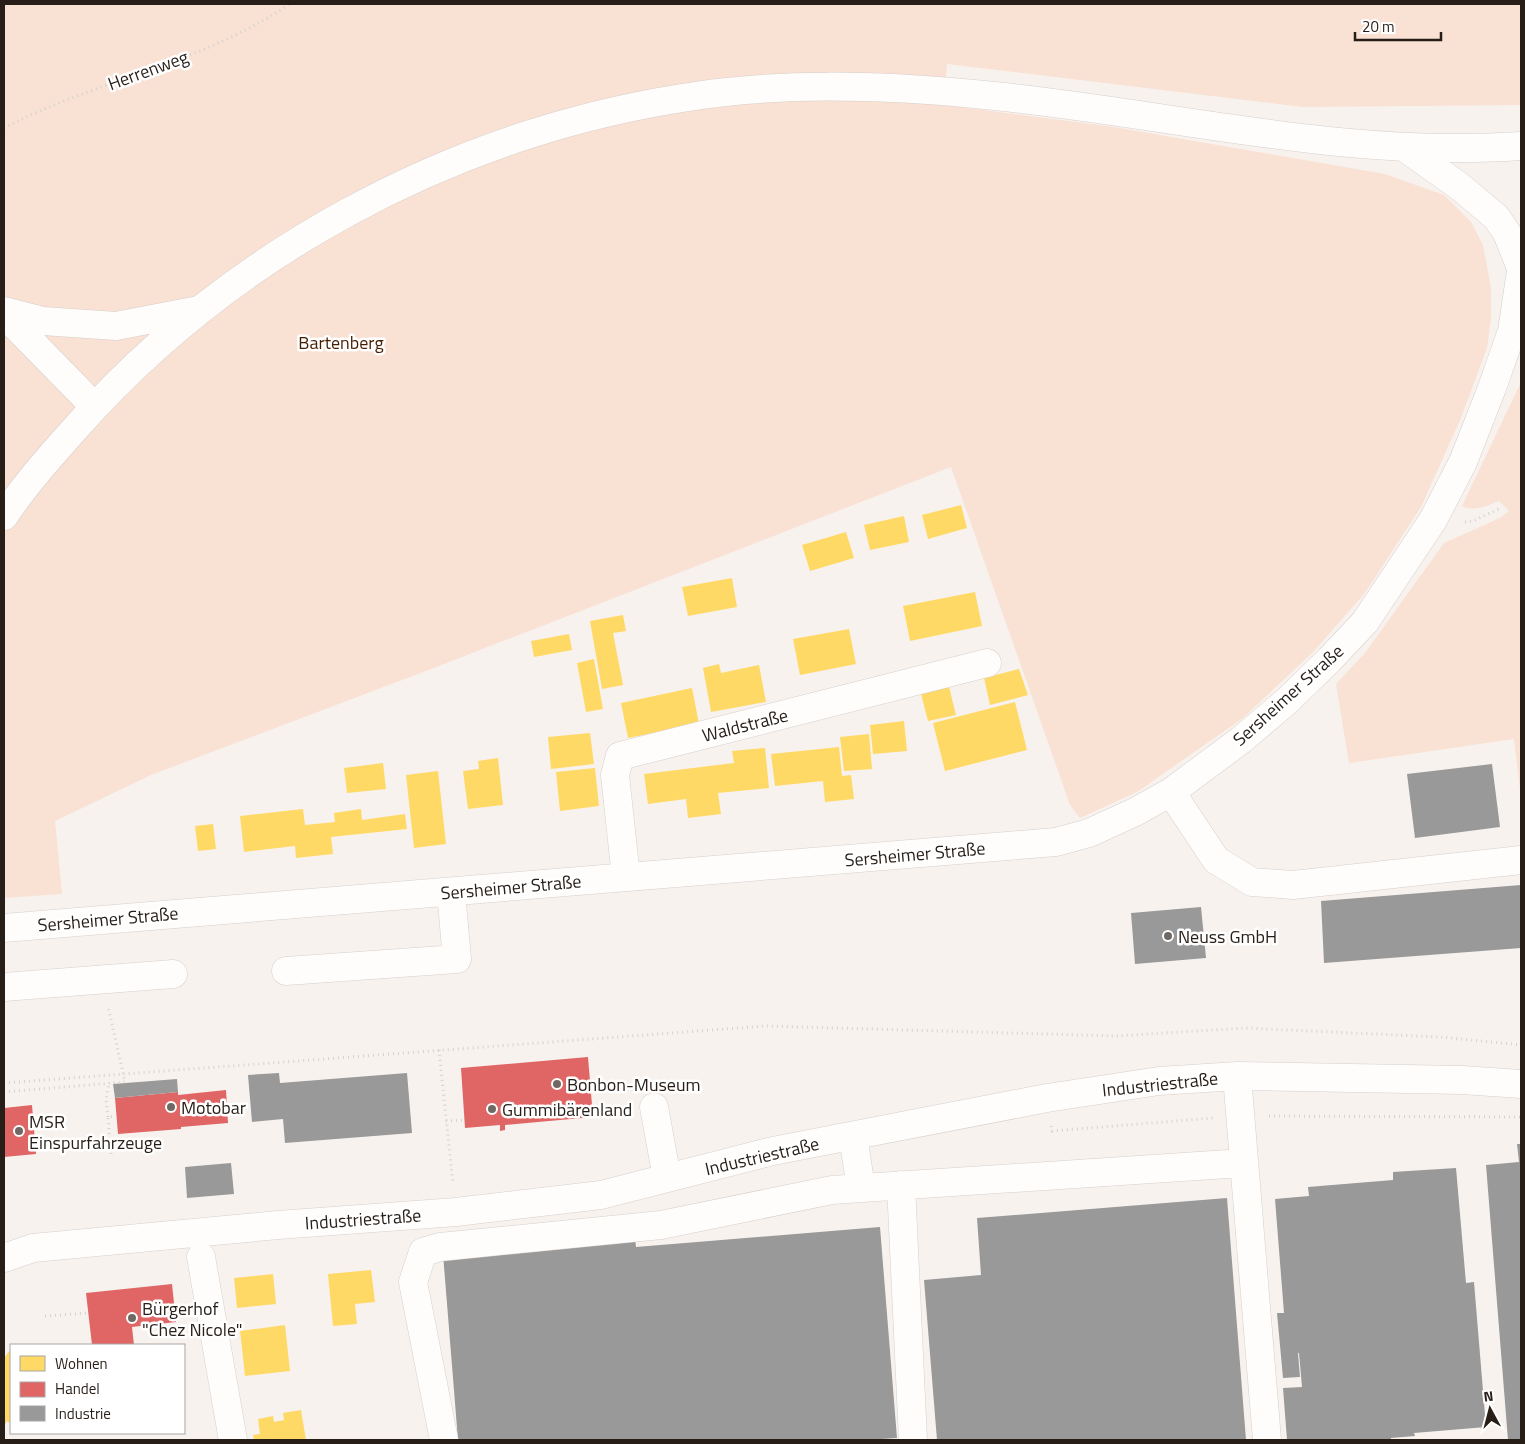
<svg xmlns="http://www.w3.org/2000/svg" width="1525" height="1444" font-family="'Titillium Web',sans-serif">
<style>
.green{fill:#f9e1d3}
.homes{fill:#ffd966}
.shops{fill:#e06666}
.industry{fill:#999}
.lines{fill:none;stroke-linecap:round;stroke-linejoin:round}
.minor-casing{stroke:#d6cfca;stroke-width:29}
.major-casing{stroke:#d6cfca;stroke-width:29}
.path{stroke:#d3d2d0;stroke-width:3;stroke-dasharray:1 4;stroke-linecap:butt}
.minor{stroke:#fefdfc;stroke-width:28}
.major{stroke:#fefdfc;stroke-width:28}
.poi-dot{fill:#706863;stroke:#fff;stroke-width:2}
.labels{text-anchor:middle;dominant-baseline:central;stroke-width:5;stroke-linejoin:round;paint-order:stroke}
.street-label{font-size:18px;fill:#271e18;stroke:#fff}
.park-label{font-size:18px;fill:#461d00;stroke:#fff}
.poi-label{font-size:18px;fill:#271e18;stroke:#fff;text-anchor:start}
</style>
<rect width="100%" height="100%" fill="#f8f2ee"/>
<path class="green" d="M4 4H1521V105L1303 107 947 64 944 105 1114 127 1385 174 1444 195 1471 222 1483 245 1491 288V318L1487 348 1461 418 1421 507 1365 593 1314 651 1243 718 1137 792 1080 818 1070 805 951 467 426 671 151 775 55 821 62 894 4 898Z
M1521 382V797L1514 739 1349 763 1336 684 1365 653 1444 543 1500 518 1509 511 1499 501C1486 506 1476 512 1462 506Z"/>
<path class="homes" d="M961 505 967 528 928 539 922 515Z
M904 516 909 542 870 550 864 525Z
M846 532 854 558 810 571 802 545Z
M732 578 737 607 688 616 682 587Z
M975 592 982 626 910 641 903 606Z
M623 615 626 631 613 633 623 685 602 689 590 621Z
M849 629 856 664 800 675 793 639Z
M569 634 572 650 534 657 531 641Z
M594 659 603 709 586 712 577 663Z
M719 664 721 673 759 665 766 702 711 712 703 668Z
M1019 669 1028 695 990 705 984 678Z
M949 687 956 715 928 721 921 694Z
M692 688 699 724 628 738 621 703Z
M1015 702 1027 750 945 771 933 723Z
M904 721 907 751 873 754 870 725Z
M590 733 594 764 551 769 548 737Z
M869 734 872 769 844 771 840 737Z
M839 747 842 776 851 775 854 799 825 802 823 781 775 786 771 754Z
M765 748 769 788 718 793 721 814 688 818 686 799 648 804 644 774 734 763 732 751Z
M498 758 503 805 468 809 463 771 479 769 478 761Z
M383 763 386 789 347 793 344 768Z
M595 768 599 806 560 811 556 772Z
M438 771 446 844 414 848 406 775Z
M303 809 305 825 335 822 334 813 361 809 362 820 405 814 407 829 331 837 333 854 296 858 295 846 244 852 240 816Z
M213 824 216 849 198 851 195 826Z
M371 1270 375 1302 355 1304 357 1324 333 1326 328 1274Z
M273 1274 276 1304 237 1308 234 1278Z
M285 1325 290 1371 245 1376 240 1331Z
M11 1349V1420L9 1423 7 1421 4 1426V1358Z
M301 1410 306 1440H254L253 1435 260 1434 258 1419 273 1416 274 1422 284 1420 283 1413Z"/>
<path class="shops" d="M588 1057 593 1117 505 1125V1130L500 1131V1125L465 1128 461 1068Z
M226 1090 228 1123 181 1127V1129L118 1134 115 1098 178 1092V1095Z
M32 1105 36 1154 4 1157V1108Z
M172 1284 176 1322 132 1327 134 1345H92L86 1293Z"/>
<path class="industry" d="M1492 764 1500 827 1415 838 1407 774Z
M1521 885V948L1324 963 1321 901Z
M1201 907 1206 958 1135 964 1131 913Z
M279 1073 280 1083 407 1073 412 1133 285 1143 283 1119 252 1122 248 1075Z
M177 1079 178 1092 115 1098 113 1084Z
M1517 1144H1521V1440H1508L1486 1165 1519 1162Z
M231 1163 234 1194 187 1198 185 1167Z
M1456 1168 1466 1283 1474 1282 1486 1427 1414 1433 1415 1436 1391 1438V1440H1287L1283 1388 1302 1387 1299 1353H1298L1300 1377 1283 1378 1277 1313H1284L1275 1199 1309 1196 1308 1187 1393 1180V1172Z
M1227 1198 1246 1440H937L924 1280 981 1275 977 1218Z
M880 1227 897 1438 866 1440H458L443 1254 635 1239 636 1247Z"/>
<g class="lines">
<g class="minor-casing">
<path id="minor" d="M4 311 43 321 116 326 199 310
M4 314 94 406
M1171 792 1216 860 1252 882 1293 885 1521 860
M626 877 615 775 620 756 987 663
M4 928 1056 842 1089 833 1135 812 1171 792 1241 740 1287 701 1330 659 1365 622 1433 520 1463 462 1492 388 1512 331 1521 271
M286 971 457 959 451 892
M4 987 173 974
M1237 1076 1267 1440
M654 1107 667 1178
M853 1136 861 1188
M901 1185 913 1440
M201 1257 233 1440
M4 1258 33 1248 278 1225 456 1212 601 1195 773 1151 1047 1098 1159 1081 1237 1076 1462 1080 1521 1084
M444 1440 413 1282 423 1252 440 1247 661 1225 832 1190 1243 1163"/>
</g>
<g class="major-casing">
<path id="major" d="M1404 147 1459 186 1496 217 1507 233 1521 268
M4 516C24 486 48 459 72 432 228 254 449 135 682 98 778 82 877 85 974 94 1156 110 1337 159 1521 146"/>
</g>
<path class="path" d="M4 128C95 80 203 64 289 4
M1465 522 1473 521 1501 508
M439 1050 453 1184
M4 1083 765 1026 1116 1036 1245 1028 1440 1037 1521 1045
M4 1092 125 1082 108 1006
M1269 1116 1521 1117
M108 1117 106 1099 109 1083
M446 1121 465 1120
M1051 1126 1052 1131 1213 1118
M111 1154 108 1117 116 1116
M45 1316 88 1313"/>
<use href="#minor" class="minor"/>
<use href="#major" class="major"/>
</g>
<g class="poi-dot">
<circle cx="1168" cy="936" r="5"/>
<circle cx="557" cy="1084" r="5"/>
<circle cx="171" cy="1107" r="5"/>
<circle cx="492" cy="1109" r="5"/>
<circle cx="19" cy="1131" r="5"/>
<circle cx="132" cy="1318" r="5"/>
</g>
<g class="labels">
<g class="street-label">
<text transform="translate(148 70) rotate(-20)">Herrenweg</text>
<text transform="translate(1288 695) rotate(-42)">Sersheimer Straße</text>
<text transform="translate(745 725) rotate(-14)">Waldstraße</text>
<text transform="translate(915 854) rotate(-5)">Sersheimer Straße</text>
<text transform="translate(511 887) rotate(-5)">Sersheimer Straße</text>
<text transform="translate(108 919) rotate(-5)">Sersheimer Straße</text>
<text transform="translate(1160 1084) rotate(-6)">Industriestraße</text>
<text transform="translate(762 1156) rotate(-13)">Industriestraße</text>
<text transform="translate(363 1219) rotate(-4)">Industriestraße</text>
</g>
<g class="park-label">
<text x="341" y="342">Bartenberg</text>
</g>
<g class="poi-label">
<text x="1178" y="936">Neuss GmbH</text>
<text x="567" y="1084">Bonbon-Museum</text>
<text x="181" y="1107">Motobar</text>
<text x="502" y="1109">Gummibärenland</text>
<text x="29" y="1121">MSR<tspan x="29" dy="21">Einspurfahrzeuge</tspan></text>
<text x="142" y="1308">Bürgerhof<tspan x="142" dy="21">"Chez Nicole"</tspan></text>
</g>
</g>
<rect width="1525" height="1444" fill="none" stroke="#271e18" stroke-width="10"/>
<rect x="10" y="1344" width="175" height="90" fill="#ffffff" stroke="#a9a5a3"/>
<rect x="20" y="1356" width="25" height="15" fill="#ffd966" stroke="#a9a5a3"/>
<text x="55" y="1369" font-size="15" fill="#271e18">Wohnen</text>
<rect x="20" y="1382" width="25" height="15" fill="#e06666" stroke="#a9a5a3"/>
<text x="55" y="1394" font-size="15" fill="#271e18">Handel</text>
<rect x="20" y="1406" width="25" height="15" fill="#999999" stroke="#a9a5a3"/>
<text x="55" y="1419" font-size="15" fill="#271e18">Industrie</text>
<g transform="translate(1490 1409) rotate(353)" stroke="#ffffff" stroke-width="4" paint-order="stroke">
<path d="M0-4L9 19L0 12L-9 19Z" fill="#271e18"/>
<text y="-8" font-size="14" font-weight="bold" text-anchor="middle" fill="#271e18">N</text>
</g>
<path d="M1355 32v8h86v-8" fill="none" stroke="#271e18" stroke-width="2.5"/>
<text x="1362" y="32" font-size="15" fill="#271e18" stroke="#ffffff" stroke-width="4" paint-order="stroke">20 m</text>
</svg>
